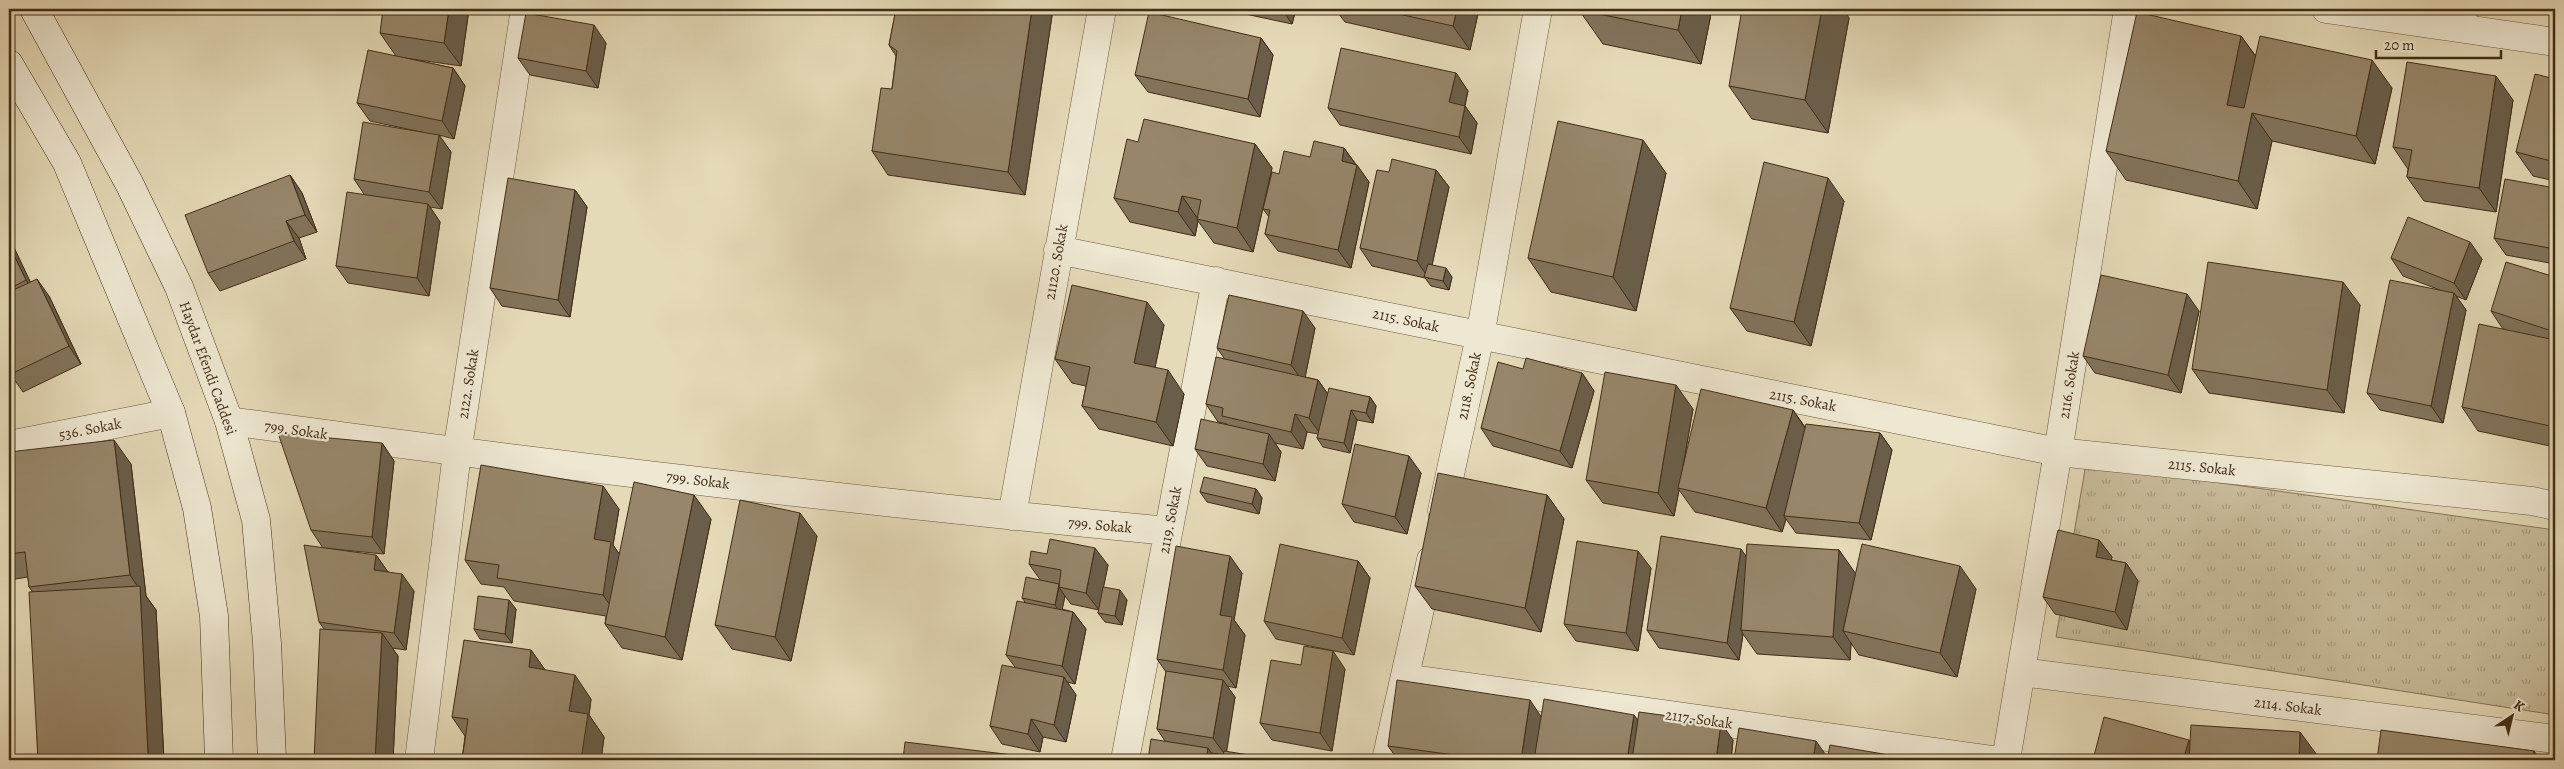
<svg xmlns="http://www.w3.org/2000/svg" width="2564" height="769" font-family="Alegreya,serif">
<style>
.grass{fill:url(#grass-tufts);stroke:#867459}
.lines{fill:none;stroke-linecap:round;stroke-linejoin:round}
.minor-casing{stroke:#6b583e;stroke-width:29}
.tertiary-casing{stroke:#6b583e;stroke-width:29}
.secondary-casing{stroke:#422c16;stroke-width:29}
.minor{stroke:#eee7d1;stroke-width:28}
.tertiary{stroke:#eee7d1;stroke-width:28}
.secondary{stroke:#eee7d1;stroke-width:28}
.wall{fill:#82735b;stroke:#422c16}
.shaded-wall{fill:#6a5e4a;stroke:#422c16}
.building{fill:#97866a;stroke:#422c16}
.labels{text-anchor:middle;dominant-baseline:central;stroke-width:4.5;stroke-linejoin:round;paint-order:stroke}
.street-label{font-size:15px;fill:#422c16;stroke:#eee7d1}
</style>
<defs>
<pattern id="grass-tufts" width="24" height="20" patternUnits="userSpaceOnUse" patternTransform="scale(1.25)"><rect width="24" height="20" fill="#c9bc9c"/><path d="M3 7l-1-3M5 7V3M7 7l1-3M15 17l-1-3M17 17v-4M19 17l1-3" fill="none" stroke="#a5997e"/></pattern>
</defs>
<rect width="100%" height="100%" fill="#e5dab8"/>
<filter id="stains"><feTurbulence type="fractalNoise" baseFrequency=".004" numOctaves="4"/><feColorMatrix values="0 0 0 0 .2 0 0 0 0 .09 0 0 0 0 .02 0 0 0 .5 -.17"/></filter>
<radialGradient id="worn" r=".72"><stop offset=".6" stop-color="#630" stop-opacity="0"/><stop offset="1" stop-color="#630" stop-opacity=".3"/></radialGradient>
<path class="grass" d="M2086 464 2555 530V715L2056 637Z"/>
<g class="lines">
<g class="minor-casing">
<path id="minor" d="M2459 27 2464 9
M1058 250 2058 452 2532 501 2555 506
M229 421C541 464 854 501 1168 531
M9 445 171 413
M1442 511 1480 336 1538 9
M1012 516 1102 9
M2021 672 2555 739
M1405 678 1993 760
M419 760 457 453 525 9
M1125 760 1216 281
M1386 760 1431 560
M2006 760 2058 452 2128 9"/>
</g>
<g class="tertiary-casing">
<path id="tertiary" d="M2326 9 2555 42"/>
</g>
<g class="secondary-casing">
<path id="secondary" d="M34 9 130 185 179 287 229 421 256 520 267 643 272 760
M9 64 67 163 171 413 197 508 214 616 219 760"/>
</g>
<use href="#minor" class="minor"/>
<use href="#tertiary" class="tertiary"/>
<use href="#secondary" class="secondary"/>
</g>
<path class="wall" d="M469 9 461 66 405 58 453 68 465 86 454 139 439 135 451 152 442 209 430 207 440 222 429 296 348 283 336 266 364 194 354 179 426 133 370 121 357 103 396 56 380 33Z
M896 9H1053L1025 195 888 175 872 151 892 89 896 56 889 45Z
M1222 9H1296L1292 24Z
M1335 9H1479L1470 50 1345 22Z
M1712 9 1701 64 1603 44 1579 10Z
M1849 18 1828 133 1752 119 1729 86Z
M2241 36 2255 55 2392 88 2375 164 2272 141 2257 209 2126 180 2106 151Z
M1261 38 1273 55 1260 117 1148 92 1135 75Z
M606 43 598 88 530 75 518 58Z
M1456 73 1468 91 1465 106 1477 123 1471 154 1340 125 1328 108Z
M2555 79V181L2533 176 2516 152Z
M2513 100 2496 212 2424 201 2407 177 2408 169 2393 147Z
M1138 142 1255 144 1272 168 1253 252 1214 243 1198 221 1195 236 1130 222 1114 198Z
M1344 148 1369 182 1351 268 1278 251 1265 234 1269 217 1263 209 1279 174 1310 157Z
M1436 170 1449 187 1432 265 1452 277 1449 290 1431 286 1425 278 1372 266 1360 248 1389 172Z
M1666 173 1636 311 1551 292 1528 258Z
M290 175 302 193 317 232 299 238 306 259 220 291 208 273Z
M2555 188V264L2506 255 2494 238Z
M575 190 587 207 570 317 502 306 490 288Z
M1844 201 1811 346 1747 331 1730 308Z
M9 237 30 282 49 296 81 364 23 392 9 372Z
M2391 258 2482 259 2466 300 2456 296 2466 310 2443 423 2380 410 2367 393 2440 290 2403 276Z
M2555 277V447L2478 431 2462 407 2507 330 2503 329 2491 311Z
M2360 305 2344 413 2209 393 2192 369Z
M2199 311 2181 393 2095 373 2083 356Z
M1164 325 1155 367 1184 394 1173 446 1099 429 1082 406 1086 386 1072 383 1055 359Z
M1315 328 1305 377 1318 380 1327 393 1370 397 1376 406 1373 423 1357 420 1350 453 1323 447 1317 438 1318 434 1307 432 1303 449 1275 443 1281 452 1275 481 1207 466 1195 449 1228 425 1227 424 1218 422 1206 404 1224 358 1217 348Z
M1523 369 1582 373 1594 391 1572 468 1493 446 1481 428Z
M1693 409 1683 466 1793 410 1805 427 1880 433 1892 450 1871 540 1796 533 1786 519 1782 532 1695 512 1679 490 1674 516 1603 503 1586 480Z
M382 443 394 461 384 554 323 548 311 530Z
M9 452 131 464 146 596 156 610 164 760H38L32 591 29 587 28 577 9 580Z
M1421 473 1407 534 1354 522 1342 504Z
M1256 489 1262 498 1259 514 1207 502 1200 492Z
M1547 495 1564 519 1541 632 1432 609 1415 586Z
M619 509 613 545 619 554 711 519 682 660 622 648 605 624 606 616 514 601 504 587 481 584 465 560Z
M817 536 791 661 732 649 715 625Z
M2099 540 2112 557 2111 560 2126 563 2138 581 2127 630 2055 614 2043 597Z
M1839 550 1855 574 1976 589 1957 677 1859 655 1851 643 1850 660 1757 654 1743 634 1739 660 1659 648 1647 630 1746 555Z
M1047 554 1108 565 1100 601 1127 600 1122 625 1105 622 1098 613 1099 610 1071 604 1065 596 1062 609 1073 612 1086 629 1075 684 1067 682 1076 695 1066 742 1043 737 1040 752 1002 744 990 726 1015 667 1006 655 1025 602 1022 598 1041 581 1029 564Z
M376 555 388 572 414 591 406 650 392 648 398 656 393 760H314L324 629 319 622Z
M1358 561 1370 578 1354 655 1276 639 1264 621Z
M1651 568 1638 651 1576 641 1564 624Z
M1242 573 1234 620 1245 635 1236 688 1227 686 1235 697 1226 751 1223 755 1212 753 1216 760 1165 741 1157 729 1166 672 1157 659Z
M516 609 512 643 480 639 474 629Z
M531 650 545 670 591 699 589 715 604 737 601 760H462L465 736 452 717Z
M1301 665 1345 669 1332 751 1272 740 1260 723Z
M1541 716 1637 719 1733 740 1731 760H1398L1388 746Z"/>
<path class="shaded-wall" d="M449 9H469L461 66 444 43Z
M1032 9H1053L1025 195 1008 172Z
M1282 9H1296L1292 24Z
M1457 9H1479L1470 50 1453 26Z
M1682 9H1712L1701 64 1678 30Z
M1822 9H1844L1849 18 1828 133 1805 100Z
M594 25 606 43 598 88 586 71Z
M2241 36 2261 64 2246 133 2227 105Z
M1261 38 1273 55 1260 117 1248 99Z
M2372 60 2392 88 2375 164 2356 136Z
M453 68 465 86 454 139 442 121Z
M1456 73 1468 91 1461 120 1449 102Z
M2496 76 2513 100 2496 212 2479 188Z
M1465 106 1477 123 1471 154 1459 137Z
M2252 113 2272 141 2257 209 2238 181Z
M439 135 451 152 442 209 429 192Z
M1643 140 1666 173 1636 311 1613 277Z
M1255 144 1272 168 1253 252 1237 228Z
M1344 148 1356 165 1342 161Z
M1357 165 1369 182 1351 268 1338 250Z
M1436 170 1449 187 1429 279 1417 261Z
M290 175 302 193 317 232 305 215Z
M1828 178 1844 201 1811 346 1794 322Z
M575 190 587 207 570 317 558 300Z
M1182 196 1198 219H1197L1198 221 1195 236 1178 212Z
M428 204 440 222 429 296 417 278Z
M286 221 299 238 306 259 294 241Z
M9 237 38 298 26 280 9 245Z
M2470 242 2482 259 2466 300 2454 283Z
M1446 268 1452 277 1449 290 1443 281Z
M37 279 49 296 81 364 69 346Z
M2343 282 2360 305 2344 413 2327 390Z
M2454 293 2466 310 2443 423 2431 406Z
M2187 294 2199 311 2181 393 2168 375Z
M1147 302 1164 325 1151 386 1134 363Z
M1303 311 1315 328 1304 383 1291 365Z
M1168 370 1184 394 1173 446 1156 422Z
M1582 373 1594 391 1572 468 1560 451Z
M1318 380 1330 397 1321 435 1309 418Z
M1676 385 1693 409 1679 489 1678 488 1679 490 1674 516 1658 493Z
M1370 397 1376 406 1373 423 1366 413Z
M1351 410 1357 420 1350 453 1344 443Z
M1793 410 1809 434 1784 516 1786 519 1782 532 1766 508Z
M1295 414 1307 432 1303 449 1291 432Z
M1880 433 1892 450 1871 540 1859 523Z
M1269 434 1281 452 1275 481 1263 464Z
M114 440 131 464 146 596 156 610 164 760H152L148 755 140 590 130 575Z
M382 443 394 461 384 554 372 537Z
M1409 456 1421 473 1407 534 1395 517Z
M603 486 619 509 613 545 628 566 619 618 603 595 594 539Z
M1256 489 1262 498 1259 514 1252 504Z
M694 495 711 519 682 660 665 637Z
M1547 495 1564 519 1541 632 1525 608Z
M800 513 817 536 791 661 775 637Z
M2099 540 2112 557 2108 574 2096 557Z
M1095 548 1108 565 1099 610 1086 593Z
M1741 549 1753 566 1741 630 1743 634 1739 660 1727 643Z
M1839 550 1856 574 1843 631 1851 643 1850 660 1833 637Z
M1638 551 1651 568 1638 651 1626 633Z
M376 555 388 572 374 570Z
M1230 556 1242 573 1234 620 1245 635 1236 688 1223 670 1220 615Z
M1358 561 1370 578 1354 655 1342 638Z
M2126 563 2138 581 2127 630 2115 612Z
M1960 566 1976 589 1957 677 1940 653Z
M402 574 414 591 406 650 394 633Z
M1059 587 1065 596 1061 615 1055 605Z
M1120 590 1127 600 1122 625 1115 616Z
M509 600 516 609 512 643 505 634Z
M1073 612 1086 629 1075 684 1062 666Z
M382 633 398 656 393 760H375Z
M531 650 548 674 529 667Z
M1333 651 1345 669 1332 751 1320 733Z
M575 675 591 699 589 715 604 737 601 760H581L569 711Z
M1064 677 1076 695 1066 742 1054 725Z
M1223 680 1235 697 1226 756 1213 738Z
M1530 700 1546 724 1541 760H1521Z
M1634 715 1647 732 1642 760H1627Z
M1031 719 1043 737 1040 752 1028 734Z
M1721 723 1733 740 1731 760H1716Z
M2300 732 2317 755V760H2299Z
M2189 740 2201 758 2200 760H2183Z
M1816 741 1828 758V760H1813Z
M1208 748 1216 760H1206Z
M2534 751 2541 760H2533Z"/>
<path class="building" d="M383 9H449L444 43 380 33Z
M896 9H1032L1008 172 872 151 881 88 892 89 897 51 889 45Z
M1376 9H1457L1453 26Z
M1580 9H1682L1678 30 1579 10Z
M1742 9H1822L1805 100 1729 86Z
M1149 12 1261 38 1248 99 1135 75Z
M2137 12 2241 36 2227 105 2244 108 2260 36 2372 60 2356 136 2252 113 2238 181 2106 151Z
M526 13 594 25 586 71 518 58Z
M1341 48 1456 73 1449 102 1465 106 1459 137 1328 108Z
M368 50 453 68 442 121 357 103Z
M2407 62 2496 76 2479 188 2407 177 2412 150 2393 147Z
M2535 74 2555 79V162L2516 152Z
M1144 119 1255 144 1237 228 1197 219 1201 200 1182 196 1178 212 1114 198 1127 139 1138 142Z
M1558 121 1643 140 1613 277 1528 258Z
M363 122 439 135 429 192 354 179Z
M1314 141 1344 148 1342 161 1357 165 1338 250 1265 234 1270 210 1263 209 1272 172 1279 174 1284 151 1310 157Z
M1392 159 1436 170 1417 261 1360 248 1377 170 1389 172Z
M1764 162 1828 178 1794 322 1730 308Z
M290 175 305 215 286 221 294 241 208 273 185 215Z
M508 178 575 190 558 300 490 288Z
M2505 179 2555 188V249L2494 238Z
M347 192 428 204 417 278 336 266Z
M2408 217 2470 242 2454 283 2391 258Z
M9 245 26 280 9 289Z
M2208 262 2343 282 2327 390 2192 369Z
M2506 262 2555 277V332L2491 311Z
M1428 264 1446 268 1443 281 1424 277Z
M2101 275 2187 294 2168 375 2083 356Z
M37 279 69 346 11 374 9 371V292Z
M2390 280 2454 293 2431 406 2367 393Z
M1072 285 1147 302 1134 363 1168 370 1156 422 1082 406 1090 367 1055 359Z
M1229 295 1303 311 1291 365 1217 348Z
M2479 324 2555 340V427L2462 407Z
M1216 357 1318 380 1309 418 1295 414 1291 432 1222 416 1223 408 1206 404Z
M1526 358 1582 373 1560 451 1481 428 1498 362 1523 369Z
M1605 372 1676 385 1658 493 1586 480Z
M1329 388 1370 397 1366 413 1351 410 1344 443 1317 438Z
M1701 389 1793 410 1766 508 1678 488Z
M1201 419 1269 434 1263 464 1195 449Z
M1806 424 1880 433 1859 523 1784 516Z
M278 433 382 443 372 537 311 530Z
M114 440 130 575 29 587 25 552 9 554V452Z
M1355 444 1409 456 1395 517 1342 504Z
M481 465 603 486 594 539 611 542 603 595 497 578 499 565 465 560Z
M1438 473 1547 495 1525 608 1415 586Z
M1204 477 1256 489 1252 504 1200 492Z
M634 482 694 495 665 637 605 624Z
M740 500 800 513 775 637 715 625Z
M2058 530 2099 540 2096 557 2126 563 2115 612 2043 597Z
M1661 536 1741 549 1727 643 1647 630Z
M1050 539 1095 548 1086 593 1059 587 1061 570 1029 564 1031 551 1047 554Z
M1577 541 1638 551 1626 633 1564 624Z
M1280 544 1358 561 1342 638 1264 621Z
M1747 544 1839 550 1833 637 1741 630Z
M1862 544 1960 566 1940 653 1843 631Z
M304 545 376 555 374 570 402 574 394 633 319 622Z
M1176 546 1230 556 1220 615 1232 617 1223 670 1157 659Z
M1026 577 1059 584 1055 605 1022 598Z
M140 586 148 755 38 760 29 592Z
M1103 587 1120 590 1115 616 1098 613Z
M478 596 509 600 505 634 474 629Z
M1017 601 1073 612 1062 666 1006 655Z
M320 629 382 633 375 760H314Z
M464 640 531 650 529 667 575 675 569 711 588 714 581 760H462L468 719 452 717Z
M1304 646 1333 651 1320 733 1260 723 1271 660 1301 665Z
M1002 665 1064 677 1054 725 1031 719 1028 734 990 726Z
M1166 671 1223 680 1213 738 1157 729Z
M1397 680 1530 700 1521 760H1491L1388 746Z
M1544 699 1634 715 1627 760H1534Z
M1639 712 1721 723 1716 760H1632Z
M2104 717 2189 740 2183 760H2093Z
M2191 725 2300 732 2299 760H2189Z
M1739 728 1816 741 1813 760H1734Z
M2381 730 2534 751 2533 760H2377Z
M1151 739 1208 748 1206 760H1148Z
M905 742 1046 759V760H903Z
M1830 745 1919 760H1827Z
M1224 751 1281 760H1222Z"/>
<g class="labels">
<g class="street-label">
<text transform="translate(1056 262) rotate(-80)">21120. Sokak</text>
<text transform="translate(1406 320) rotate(12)">2115. Sokak</text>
<text transform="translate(208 368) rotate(70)">Haydar Efendi Caddesi</text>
<text transform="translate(468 384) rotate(-81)">2122. Sokak</text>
<text transform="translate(2069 385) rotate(-81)">2116. Sokak</text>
<text transform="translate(1469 386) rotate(-78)">2118. Sokak</text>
<text transform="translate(1803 400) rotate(11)">2115. Sokak</text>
<text transform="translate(90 429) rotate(-11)">536. Sokak</text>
<text transform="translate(296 430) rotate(8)">799. Sokak</text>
<text transform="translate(2202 467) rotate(6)">2115. Sokak</text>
<text transform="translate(698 480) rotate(7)">799. Sokak</text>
<text transform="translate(1170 520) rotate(-79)">2119. Sokak</text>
<text transform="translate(1100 525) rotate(5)">799. Sokak</text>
<text transform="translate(2288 706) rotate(7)">2114. Sokak</text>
<text transform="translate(1699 719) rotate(8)">2117. Sokak</text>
</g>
</g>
<rect width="2564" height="769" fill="none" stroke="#e5dab8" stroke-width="30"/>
<rect x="10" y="10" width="2544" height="749" fill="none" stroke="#422c16" stroke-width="2.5"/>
<rect x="15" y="15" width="2534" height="739" fill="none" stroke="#422c16"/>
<g transform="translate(2512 716) rotate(35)" stroke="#eee7d1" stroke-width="4" paint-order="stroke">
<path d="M0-4L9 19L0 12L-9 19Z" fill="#422c16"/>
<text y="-8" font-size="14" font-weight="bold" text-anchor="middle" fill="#422c16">K</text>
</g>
<path d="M2376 50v8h125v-8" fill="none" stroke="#422c16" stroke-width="2.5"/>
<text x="2384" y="50" font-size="15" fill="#422c16" stroke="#eee7d1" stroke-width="4" paint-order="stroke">20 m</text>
<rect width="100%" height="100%" filter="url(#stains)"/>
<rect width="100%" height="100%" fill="url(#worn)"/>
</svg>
